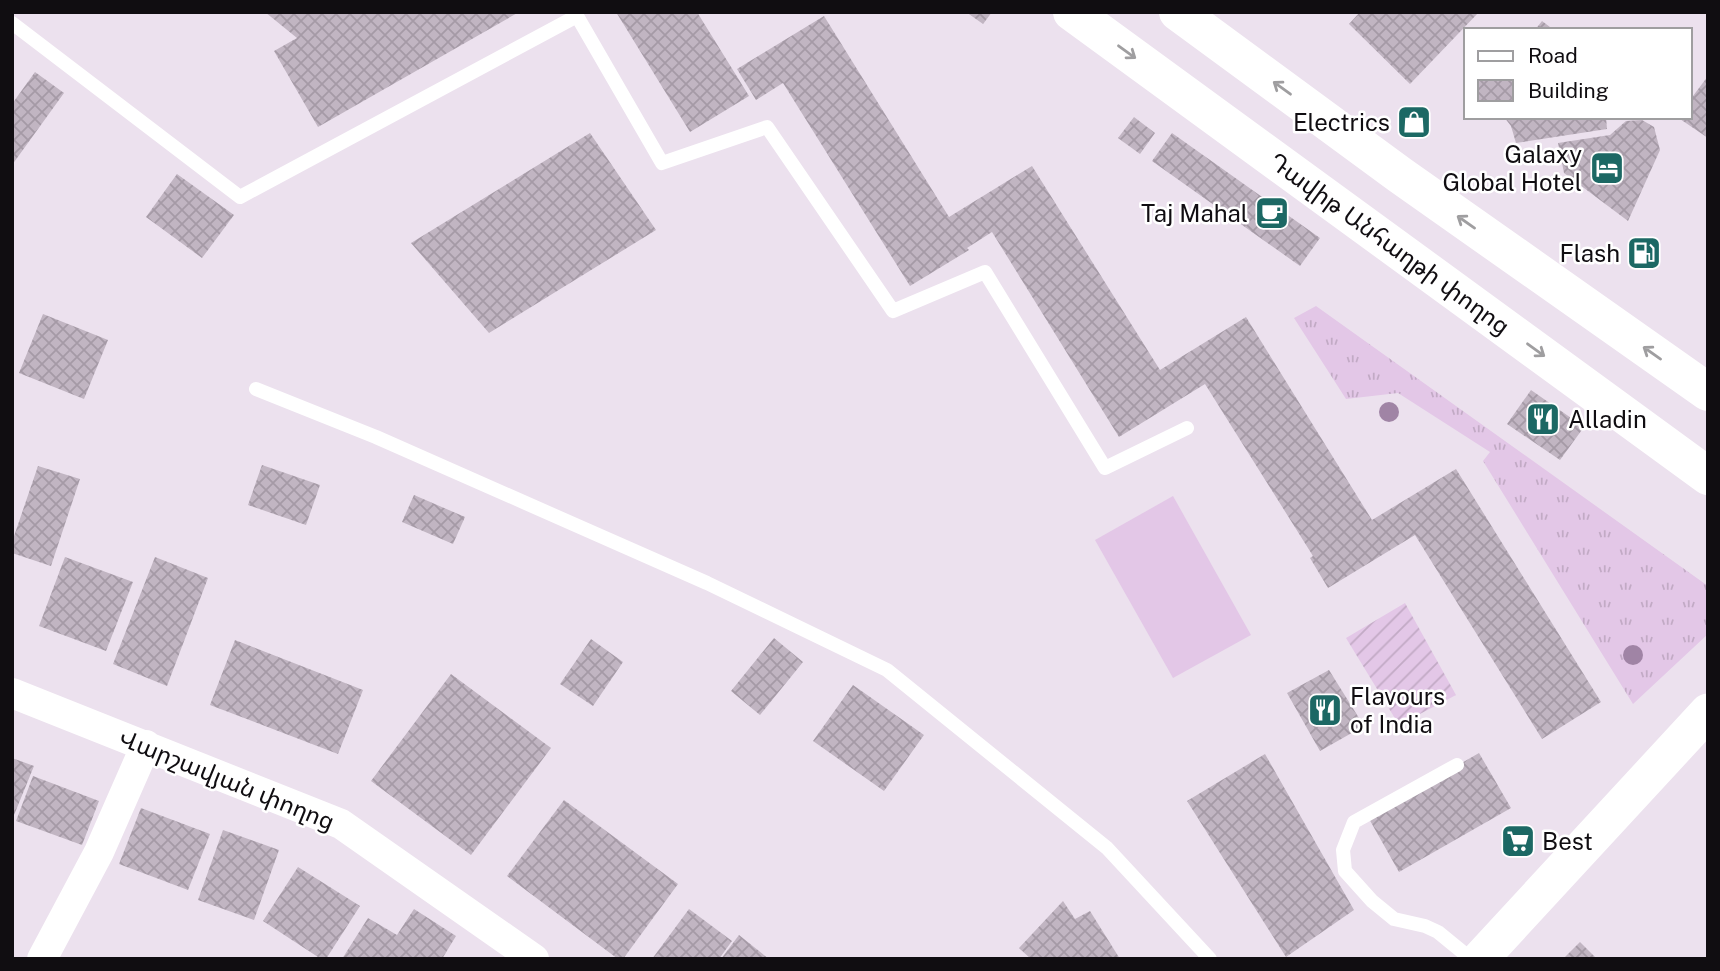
<svg xmlns="http://www.w3.org/2000/svg" width="1720" height="971" font-family="'Public Sans','Noto Sans Armenian',sans-serif">
<style>
.grass{fill:url(#grass-tufts)}
.garden{fill:url(#garden-furrows)}
.pitch{fill:#e3c7e7}
.building{fill:url(#building-cross-hatch)}
.lines{fill:none;stroke-linecap:round;stroke-linejoin:round}
.service{stroke:#fff;stroke-width:14}
.minor{stroke:#fff;stroke-width:30}
.tertiary{stroke:#fff;stroke-width:37}
.primary{stroke:#fff;stroke-width:38}
.tree{fill:#a084a5}
.oneway{stroke:#9f9ea0}
.labels{text-anchor:middle;dominant-baseline:central;stroke-width:5;stroke-linejoin:round;paint-order:stroke}
.poi-label{font-size:24px;fill:#100d11;stroke:#fff;text-anchor:end}
.street-label{font-size:24px;fill:#100d11;stroke:#fff}
</style>
<defs>
<pattern id="grass-tufts" width="24" height="20" patternUnits="userSpaceOnUse" patternTransform="scale(1.75)"><rect width="24" height="20" fill="#e3c7e7"/><path d="M3 7l-1-3M5 7V3M7 7l1-3M15 17l-1-3M17 17v-4M19 17l1-3" fill="none" stroke="#c2aac5"/></pattern>
<pattern id="garden-furrows" width="10" height="10" patternUnits="userSpaceOnUse" patternTransform="scale(1.75)"><rect width="10" height="10" fill="#e3c7e7"/><path d="M-1 1l2-2M0 10L10 0M9 11l2-2" fill="none" stroke="#c2aac5"/></pattern>
<pattern id="building-cross-hatch" width="8" height="8" patternUnits="userSpaceOnUse" patternTransform="scale(1.75)"><rect width="8" height="8" fill="#c1b5c2"/><path d="M0 0l8 8M0 8l8-8" fill="none" stroke="#a59aa6"/></pattern>
</defs>
<rect width="100%" height="100%" fill="#ece1ee"/>
<path class="grass" d="M1316 306 1708 586V634L1633 704 1483 461 1490 452 1398 393 1346 399 1294 318Z"/>
<path class="garden" d="M1405 603 1456 695 1399 725 1346 638Z"/>
<path class="pitch" d="M1173 496 1251 635 1173 678 1095 540Z"/>
<path class="building" d="M265 12H519L318 127 274 51 297 38Z
M616 12H697L749 96 690 132Z
M966 12H992L983 24Z
M1360 12H1479L1410 84 1349 24Z
M824 16 949 217 1032 166 1160 370 1246 317 1372 520 1456 469 1601 702 1542 739 1415 535 1328 588 1310 558 1313 556 1205 384 1119 437 992 232 967 248 969 250 910 286 783 83 756 100 737 69Z
M1542 21 1554 30H1535Z
M35 72 64 93 12 165V104Z
M1708 76V138L1677 117H1690V100Z
M1134 117 1155 133 1140 154 1118 138Z
M1504 117H1606L1607 129 1516 143 1511 126Z
M1642 120 1654 127 1660 150 1628 221 1564 173 1558 143 1610 135 1626 121Z
M590 133 656 230 489 333 411 243Z
M1172 133 1320 238 1300 266 1152 161Z
M177 174 234 215 202 258 146 217Z
M43 314 108 340 84 399 19 373Z
M1531 390 1584 427 1560 460 1507 424Z
M262 465 320 485 306 525 248 505Z
M38 466 80 479 51 566 12 553V542Z
M414 495 465 517 453 544 402 522Z
M65 557 133 582 106 651 39 626Z
M155 557 208 578 167 686 113 664Z
M774 638 803 662 760 715 731 691Z
M591 639 623 662 593 706 560 684Z
M235 640 363 690 338 754 210 705Z
M1329 670 1364 726 1320 751 1287 693Z
M451 674 551 748 471 855 371 781Z
M853 685 924 735 884 791 813 741Z
M1479 753 1511 808 1399 872 1368 817Z
M1265 754 1354 910 1286 957 1187 801Z
M12 758 34 766 12 820Z
M33 776 99 801 82 845 16 821Z
M564 800 678 884 623 959H618L507 876Z
M141 808 210 834 188 890 119 864Z
M223 830 279 850 254 920 198 900Z
M298 867 360 906 326 959H321L263 921Z
M1063 901 1075 919 1090 911 1120 959H1031L1019 948Z
M414 909 456 936 442 959H342L368 918 397 935Z
M689 909 732 941 719 959H652Z
M739 935 769 959H721Z
M1580 942 1597 959H1563Z"/>
<g class="lines">
<path class="service" d="M12 23 240 197 577 16 662 163 767 127 893 311 985 272 1105 468 1187 428
M256 389 376 437 707 583 887 670 1107 848 1210 959
M1457 765 1354 822 1343 850 1345 871 1372 901 1394 919 1425 926 1438 932 1471 959"/>
<path class="minor" d="M12 693 341 824 534 959
M42 959 99 852 146 745"/>
<path class="tertiary" d="M1480 959 1708 712"/>
<path class="primary" d="M1072 12 1708 476
M1178 12 1400 175 1708 392"/>
</g>
<g class="tree">
<circle cx="1389" cy="412" r="10"/>
<circle cx="1633" cy="655" r="10"/>
</g>
<defs><path id="oneway-shaft" d="M-6 0H5M1.5-3L5.5 0L1.5 3" fill="none" stroke-width="1.6" stroke-linecap="round" stroke-linejoin="round" transform="scale(1.75)"/></defs>
<g class="oneway">
<use href="#oneway-shaft" transform="translate(1127 52) rotate(36)"/>
<use href="#oneway-shaft" transform="translate(1282 88) rotate(-144)"/>
<use href="#oneway-shaft" transform="translate(1466 222) rotate(-145)"/>
<use href="#oneway-shaft" transform="translate(1536 350) rotate(36)"/>
<use href="#oneway-shaft" transform="translate(1652 353) rotate(-145)"/>
</g>
<defs>
<g id="shop-square" transform="scale(1.75)"><rect x="-9" y="-9" width="18" height="18" rx="4" fill="#1c6864" stroke="#fff"/><path d="M-5-2.5h2.3a2.7 3.5 0 0 1 5.4 0H5L5.5 6h-11ZM-1.5-2.5h3a1.5 2.3 0 0 0-3 0Z" fill="#fff"/></g>
<g id="hotel-square" transform="scale(1.75)"><rect x="-9" y="-9" width="18" height="18" rx="4" fill="#1c6864" stroke="#fff"/><path d="M-6-4.5h1.5V1H6V5H4.5V3h-9V5H-6ZM-4 0a1.8 1.8 0 1 1 3.6 0ZM.5 0V-2.5h3Q6-2.5 6 0Z" fill="#fff"/></g>
<g id="cafe-square" transform="scale(1.75)"><rect x="-9" y="-9" width="18" height="18" rx="4" fill="#1c6864" stroke="#fff"/><path d="M-5.5-4.5H6V0H3Q3 3.5 0 3.5H-2.5Q-5.5 3.5-5.5 0ZM3-3.2v2h1.7v-2ZM-6 4.5H4V6H-6Z" fill="#fff"/></g>
<g id="fuel-square" transform="scale(1.75)"><rect x="-9" y="-9" width="18" height="18" rx="4" fill="#1c6864" stroke="#fff"/><path d="M-5.5-6h7V0h2V4h1.3V-2.5L3-4.5l.8-.8L6-3V5H2.5V1h-1V6h-7ZM-4.2-4.7v3.2H.2V-4.7Z" fill="#fff"/></g>
<g id="restaurant-square" transform="scale(1.75)"><rect x="-9" y="-9" width="18" height="18" rx="4" fill="#1c6864" stroke="#fff"/><path d="M-5-6h1v4h1v-4h1v4h1v-4h1v5L-1.5 .5V6h-2V.5L-5-1ZM5-6V6H3V1.5H1.5Q1.5-4 5-6Z" fill="#fff"/></g>
<g id="supermarket-square" transform="scale(1.75)"><rect x="-9" y="-9" width="18" height="18" rx="4" fill="#1c6864" stroke="#fff"/><path d="M-6-5.5h2.5l.6 2H6L4.5 2H-2.5L-4.4-4H-6ZM-1.5 3.2a1.3 1.3 0 1 0 .1 0ZM3 3.2a1.3 1.3 0 1 0 .1 0Z" fill="#fff"/></g>
</defs>
<g fill-rule="evenodd">
<use href="#shop-square" x="1414" y="122"/>
<use href="#hotel-square" x="1607" y="168"/>
<use href="#cafe-square" x="1272" y="213"/>
<use href="#fuel-square" x="1644" y="253"/>
<use href="#restaurant-square" x="1543" y="419"/>
<use href="#restaurant-square" x="1325" y="710"/>
<use href="#supermarket-square" x="1518" y="841"/>
</g>
<g class="labels">
<g class="poi-label">
<text x="1390" y="122">Electrics</text>
<text x="1582" y="154">Galaxy<tspan x="1582" dy="28">Global Hotel</tspan></text>
<text x="1248" y="213">Taj Mahal</text>
<text x="1620" y="253">Flash</text>
<text x="1568" y="419" text-anchor="start">Alladin</text>
<text x="1350" y="696" text-anchor="start">Flavours<tspan x="1350" dy="28">of India</tspan></text>
<text x="1542" y="841" text-anchor="start">Best</text>
</g>
<g class="street-label">
<text transform="translate(1390 243) rotate(36)">Դավիթ Անհաղթի փողոց</text>
<text transform="translate(227 779) rotate(22)">Վարշավյան փողոց</text>
</g>
</g>
<rect width="1720" height="971" fill="none" stroke="#100d11" stroke-width="28"/>
<rect x="1464" y="28" width="228" height="91" fill="#ffffff" stroke="#9f9ea0" stroke-width="2"/>
<rect x="1478" y="51" width="35" height="10" fill="#ffffff" stroke="#9f9ea0" stroke-width="2"/>
<text x="1528" y="63" font-size="21" fill="#100d11">Road</text>
<rect x="1478" y="80" width="35" height="21" fill="url(#building-cross-hatch)" stroke="#9f9ea0" stroke-width="2"/>
<text x="1528" y="98" font-size="21" fill="#100d11">Building</text>
</svg>
